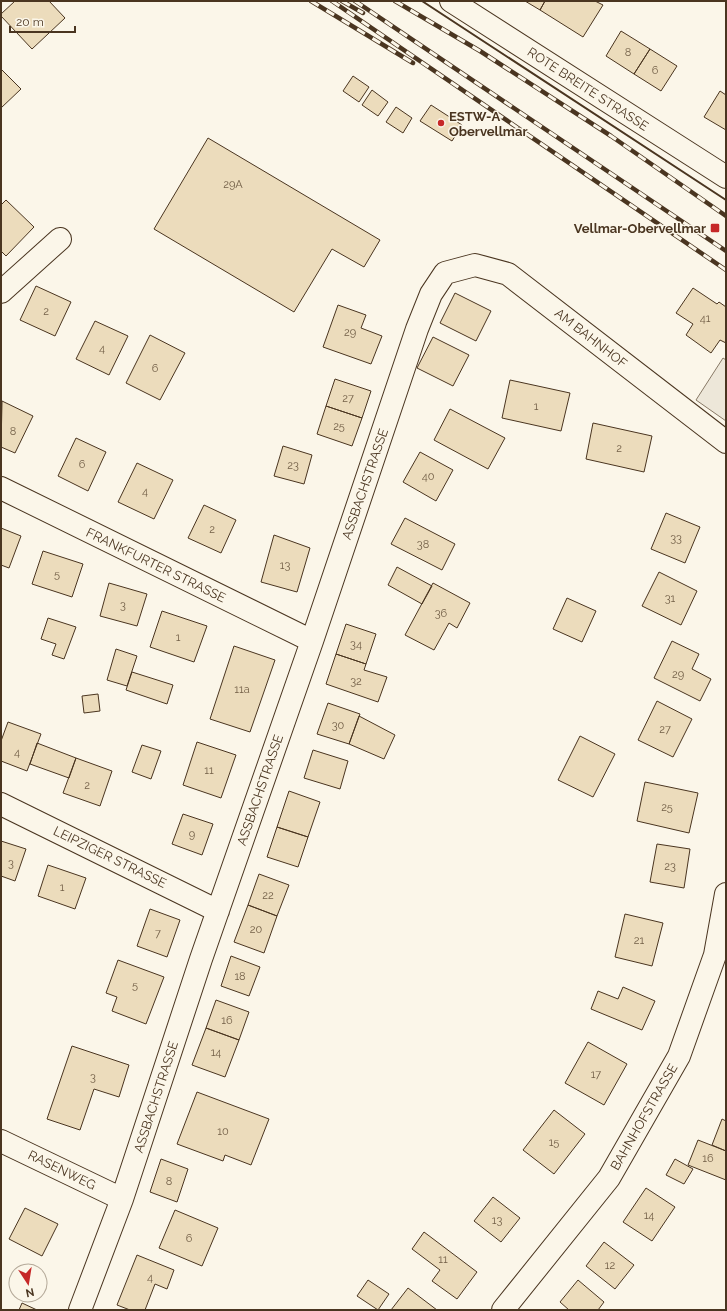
<svg xmlns="http://www.w3.org/2000/svg" width="727" height="1311" font-family="Raleway,sans-serif">
<style>
.parking{fill:#ede7d9;stroke:#887966}
.building{fill:#ecdcbc;stroke:#4a3520}
.lines{fill:none;stroke-linecap:round;stroke-linejoin:round}
.minor-casing{stroke:#4a3520;stroke-width:24}
.major-casing{stroke:#4a3520;stroke-width:24}
.minor{stroke:#fbf6e9;stroke-width:22}
.major{stroke:#fbf6e9;stroke-width:22}
.rail-casing{stroke:#4a3520;stroke-width:4.5}
.rail{stroke:#fbf6e9;stroke-width:3;stroke-dasharray:9;stroke-linecap:butt}
.wall{stroke:#4a3520;stroke-width:2}
.poi-dot{fill:#c62828;stroke:#fbf6e9;stroke-width:1.5}
.labels{text-anchor:middle;dominant-baseline:central;stroke-width:3;stroke-linejoin:round;paint-order:stroke}
.number-label{font-size:11px;fill:#725f47}
.street-label{font-size:13px;fill:#4a3520;stroke:#fbf6e9}
.poi-label{font-size:13px;font-weight:bold;fill:#4a3520;stroke:#fbf6e9;text-anchor:start}
</style>
<rect width="100%" height="100%" fill="#fbf6e9"/>
<path class="parking" d="M723 358 726 360V421L696 400Z"/>
<path class="building" d="M15 1H49L65 18 32 49 1 16V14Z
M525 1H545L540 10Z
M545 1H595L603 5 583 37 540 10Z
M621 31 650 49 634 74 606 56Z
M650 49 677 66 661 91 634 74Z
M1 69 21 89 1 108Z
M353 76 369 87 359 102 343 91Z
M372 90 388 102 378 116 362 105Z
M720 91 726 95V130L704 117Z
M431 105 462 125 452 141 420 121Z
M396 107 412 118 403 133 386 122Z
M208 138 380 240 364 267 332 249 294 312 154 229Z
M6 200 34 227 6 256 1 251V205Z
M36 286 71 302 55 336 20 320Z
M693 288 717 304 719 302 726 307V343L720 340 711 353 686 335 693 324 676 313Z
M455 293 491 311 476 341 440 323Z
M338 305 366 315 361 328 382 336 371 364 323 347Z
M95 321 128 336 109 375 76 359Z
M150 335 185 353 160 400 126 383Z
M433 337 469 355 453 386 417 368Z
M335 379 371 391 362 418 326 406Z
M510 380 570 393 561 431 502 418Z
M2 401 33 416 15 453 1 447Z
M326 406 362 418 352 446 317 434Z
M450 409 505 438 488 469 434 440Z
M593 423 652 436 644 472 586 459Z
M76 438 106 452 88 491 58 476Z
M283 446 312 455 304 484 274 476Z
M420 452 453 470 436 501 403 482Z
M137 463 173 480 154 519 118 502Z
M204 505 236 520 221 553 188 538Z
M666 513 700 527 685 563 651 549Z
M405 518 455 544 442 570 391 544Z
M1 528 21 536 9 568 1 565Z
M274 535 310 548 297 592 261 582Z
M43 551 83 564 72 597 32 584Z
M397 567 432 586 422 604 388 585Z
M659 572 697 591 681 625 642 606Z
M109 583 147 594 137 626 100 616Z
M433 583 470 603 457 628 449 623 434 650 405 635Z
M567 598 596 611 582 642 553 629Z
M162 611 207 626 194 662 150 647Z
M48 618 76 627 64 659 52 655 56 644 41 639Z
M346 624 376 634 366 664 336 654Z
M672 641 699 654 692 669 711 679 700 701 654 678Z
M234 646 275 660 250 732 210 719Z
M116 649 137 656 127 686 107 680Z
M336 654 366 664 364 670 387 677 378 702 326 684Z
M132 672 173 685 167 704 126 690Z
M98 694 100 711 84 713 82 696Z
M657 701 692 719 673 757 638 740Z
M328 703 360 714 349 744 317 734Z
M359 716 395 735 384 759 349 744Z
M8 722 41 734 27 771 1 761V741Z
M580 736 615 754 593 797 558 780Z
M197 742 236 755 221 798 183 785Z
M37 743 76 758 69 778 30 764Z
M142 745 161 751 151 779 132 772Z
M313 750 348 761 340 789 304 778Z
M76 758 112 771 100 806 63 793Z
M645 782 698 793 689 833 637 821Z
M289 791 320 802 308 837 277 827Z
M183 814 213 824 202 855 172 844Z
M277 827 308 837 298 867 267 857Z
M1 841 26 849 15 881 1 876Z
M657 844 690 849 684 888 650 882Z
M48 865 86 878 75 909 38 896Z
M259 874 289 885 277 916 248 905Z
M248 905 277 916 264 953 234 942Z
M150 909 180 920 167 957 137 946Z
M625 914 663 923 652 966 615 957Z
M231 956 260 967 249 996 221 986Z
M118 960 164 977 146 1024 112 1011 117 997 106 993Z
M623 987 655 1001 642 1030 591 1009 598 991 618 999Z
M216 1000 249 1012 239 1040 206 1028Z
M206 1028 239 1040 225 1077 192 1065Z
M588 1042 627 1064 604 1105 565 1083Z
M72 1046 129 1065 119 1097 94 1089 80 1130 47 1119Z
M197 1092 269 1119 251 1165 225 1155 223 1161 177 1144Z
M554 1110 585 1134 554 1174 523 1150Z
M722 1119 726 1121V1151L712 1145Z
M698 1140 726 1151V1180L688 1165Z
M161 1159 188 1169 177 1202 150 1192Z
M675 1159 693 1169 684 1184 666 1175Z
M646 1188 675 1207 652 1241 623 1222Z
M493 1197 520 1218 501 1242 474 1221Z
M25 1208 58 1224 42 1256 9 1239Z
M175 1210 218 1228 202 1266 159 1248Z
M424 1232 477 1272 457 1299 432 1281 440 1270 412 1249Z
M604 1242 634 1265 615 1289 586 1266Z
M137 1255 174 1270 167 1289 155 1284 145 1310H130L117 1305Z
M368 1280 389 1294 378 1310 357 1296Z
M578 1280 604 1302 598 1310H569L560 1302Z
M408 1288 437 1310H391Z
M22 1303 37 1310H19Z"/>
<g class="lines">
<g class="minor-casing">
<path id="minor" d="M451 1 726 177
M1 292 60 239
M1 488 312 641
M1 804 218 911
M1 1141 122 1199
M80 1310 122 1199 201 959 312 641 417 329 431 294 445 273 475 265 508 274 726 442"/>
</g>
<g class="major-casing">
<path id="major" d="M503 1310 609 1178 679 1056 715 955 726 894"/>
</g>
<use href="#minor" class="minor"/>
<use href="#major" class="major"/>
<g class="rail-casing">
<path id="rail" d="M311 1 413 63
M332 1 726 270
M342 1 363 13
M355 1 726 251
M395 1 480 51 611 136 726 216"/>
</g>
<use href="#rail" class="rail"/>
<path class="wall" d="M422 1 726 200"/>
</g>
<g class="poi-dot">
<circle cx="441" cy="123" r="4"/>
<rect x="710" y="223" width="10" height="10" rx="2"/>
</g>
<g class="labels">
<g class="number-label">
<text x="628" y="52">8</text>
<text x="655" y="70">6</text>
<text x="233" y="184">29A</text>
<text x="46" y="311">2</text>
<text x="705" y="318">41</text>
<text x="350" y="332">29</text>
<text x="102" y="348">4</text>
<text x="155" y="368">6</text>
<text x="348" y="398">27</text>
<text x="536" y="406">1</text>
<text x="339" y="426">25</text>
<text x="13" y="431">8</text>
<text x="619" y="448">2</text>
<text x="82" y="464">6</text>
<text x="293" y="465">23</text>
<text x="428" y="476">40</text>
<text x="145" y="491">4</text>
<text x="212" y="529">2</text>
<text x="676" y="538">33</text>
<text x="423" y="544">38</text>
<text x="285" y="565">13</text>
<text x="57" y="574">5</text>
<text x="670" y="598">31</text>
<text x="123" y="605">3</text>
<text x="441" y="613">36</text>
<text x="178" y="637">1</text>
<text x="356" y="644">34</text>
<text x="678" y="674">29</text>
<text x="356" y="681">32</text>
<text x="242" y="689">11a</text>
<text x="338" y="725">30</text>
<text x="665" y="729">27</text>
<text x="17" y="752">4</text>
<text x="209" y="770">11</text>
<text x="87" y="785">2</text>
<text x="667" y="807">25</text>
<text x="192" y="834">9</text>
<text x="11" y="863">3</text>
<text x="670" y="866">23</text>
<text x="62" y="887">1</text>
<text x="268" y="895">22</text>
<text x="256" y="929">20</text>
<text x="158" y="933">7</text>
<text x="639" y="940">21</text>
<text x="240" y="976">18</text>
<text x="135" y="985">5</text>
<text x="227" y="1020">16</text>
<text x="216" y="1052">14</text>
<text x="596" y="1074">17</text>
<text x="93" y="1077">3</text>
<text x="223" y="1131">10</text>
<text x="554" y="1142">15</text>
<text x="708" y="1158">16</text>
<text x="169" y="1181">8</text>
<text x="649" y="1215">14</text>
<text x="497" y="1220">13</text>
<text x="189" y="1238">6</text>
<text x="443" y="1259">11</text>
<text x="610" y="1265">12</text>
<text x="150" y="1277">4</text>
</g>
<g class="street-label">
<text transform="translate(588 89) rotate(33)">ROTE BREITE STRASSE</text>
<text transform="translate(591 338) rotate(38)">AM BAHNHOF</text>
<text transform="translate(365 484) rotate(-71)">ASSBACHSTRASSE</text>
<text transform="translate(156 565) rotate(26)">FRANKFURTER STRASSE</text>
<text transform="translate(260 790) rotate(-71)">ASSBACHSTRASSE</text>
<text transform="translate(110 857) rotate(26)">LEIPZIGER STRASSE</text>
<text transform="translate(156 1097) rotate(-72)">ASSBACHSTRASSE</text>
<text transform="translate(644 1117) rotate(-60)">BAHNHOFSTRASSE</text>
<text transform="translate(62 1170) rotate(26)">RASENWEG</text>
</g>
<g class="poi-label">
<text x="449" y="116">ESTW-A<tspan x="449" dy="15">Obervellmar</tspan></text>
<text x="706" y="228" text-anchor="end">Vellmar-Obervellmar</text>
</g>
</g>
<rect width="727" height="1311" fill="none" stroke="#4a3520" stroke-width="4"/>
<g transform="translate(28 1283) rotate(168)"><circle r="19" fill="#fbf6e9" stroke="#b4a999"/>
<path d="M0-3L7 15L0 10L-7 15Z" fill="#c62828"/>
<text y="-6" font-size="11" font-weight="bold" text-anchor="middle" fill="#4a3520">N</text>
</g>
<path d="M10 26v6h65v-6" fill="none" stroke="#4a3520" stroke-width="2"/>
<text x="16" y="26" font-size="12" fill="#4a3520" stroke="#fbf6e9" stroke-width="3" paint-order="stroke">20 m</text>
</svg>
